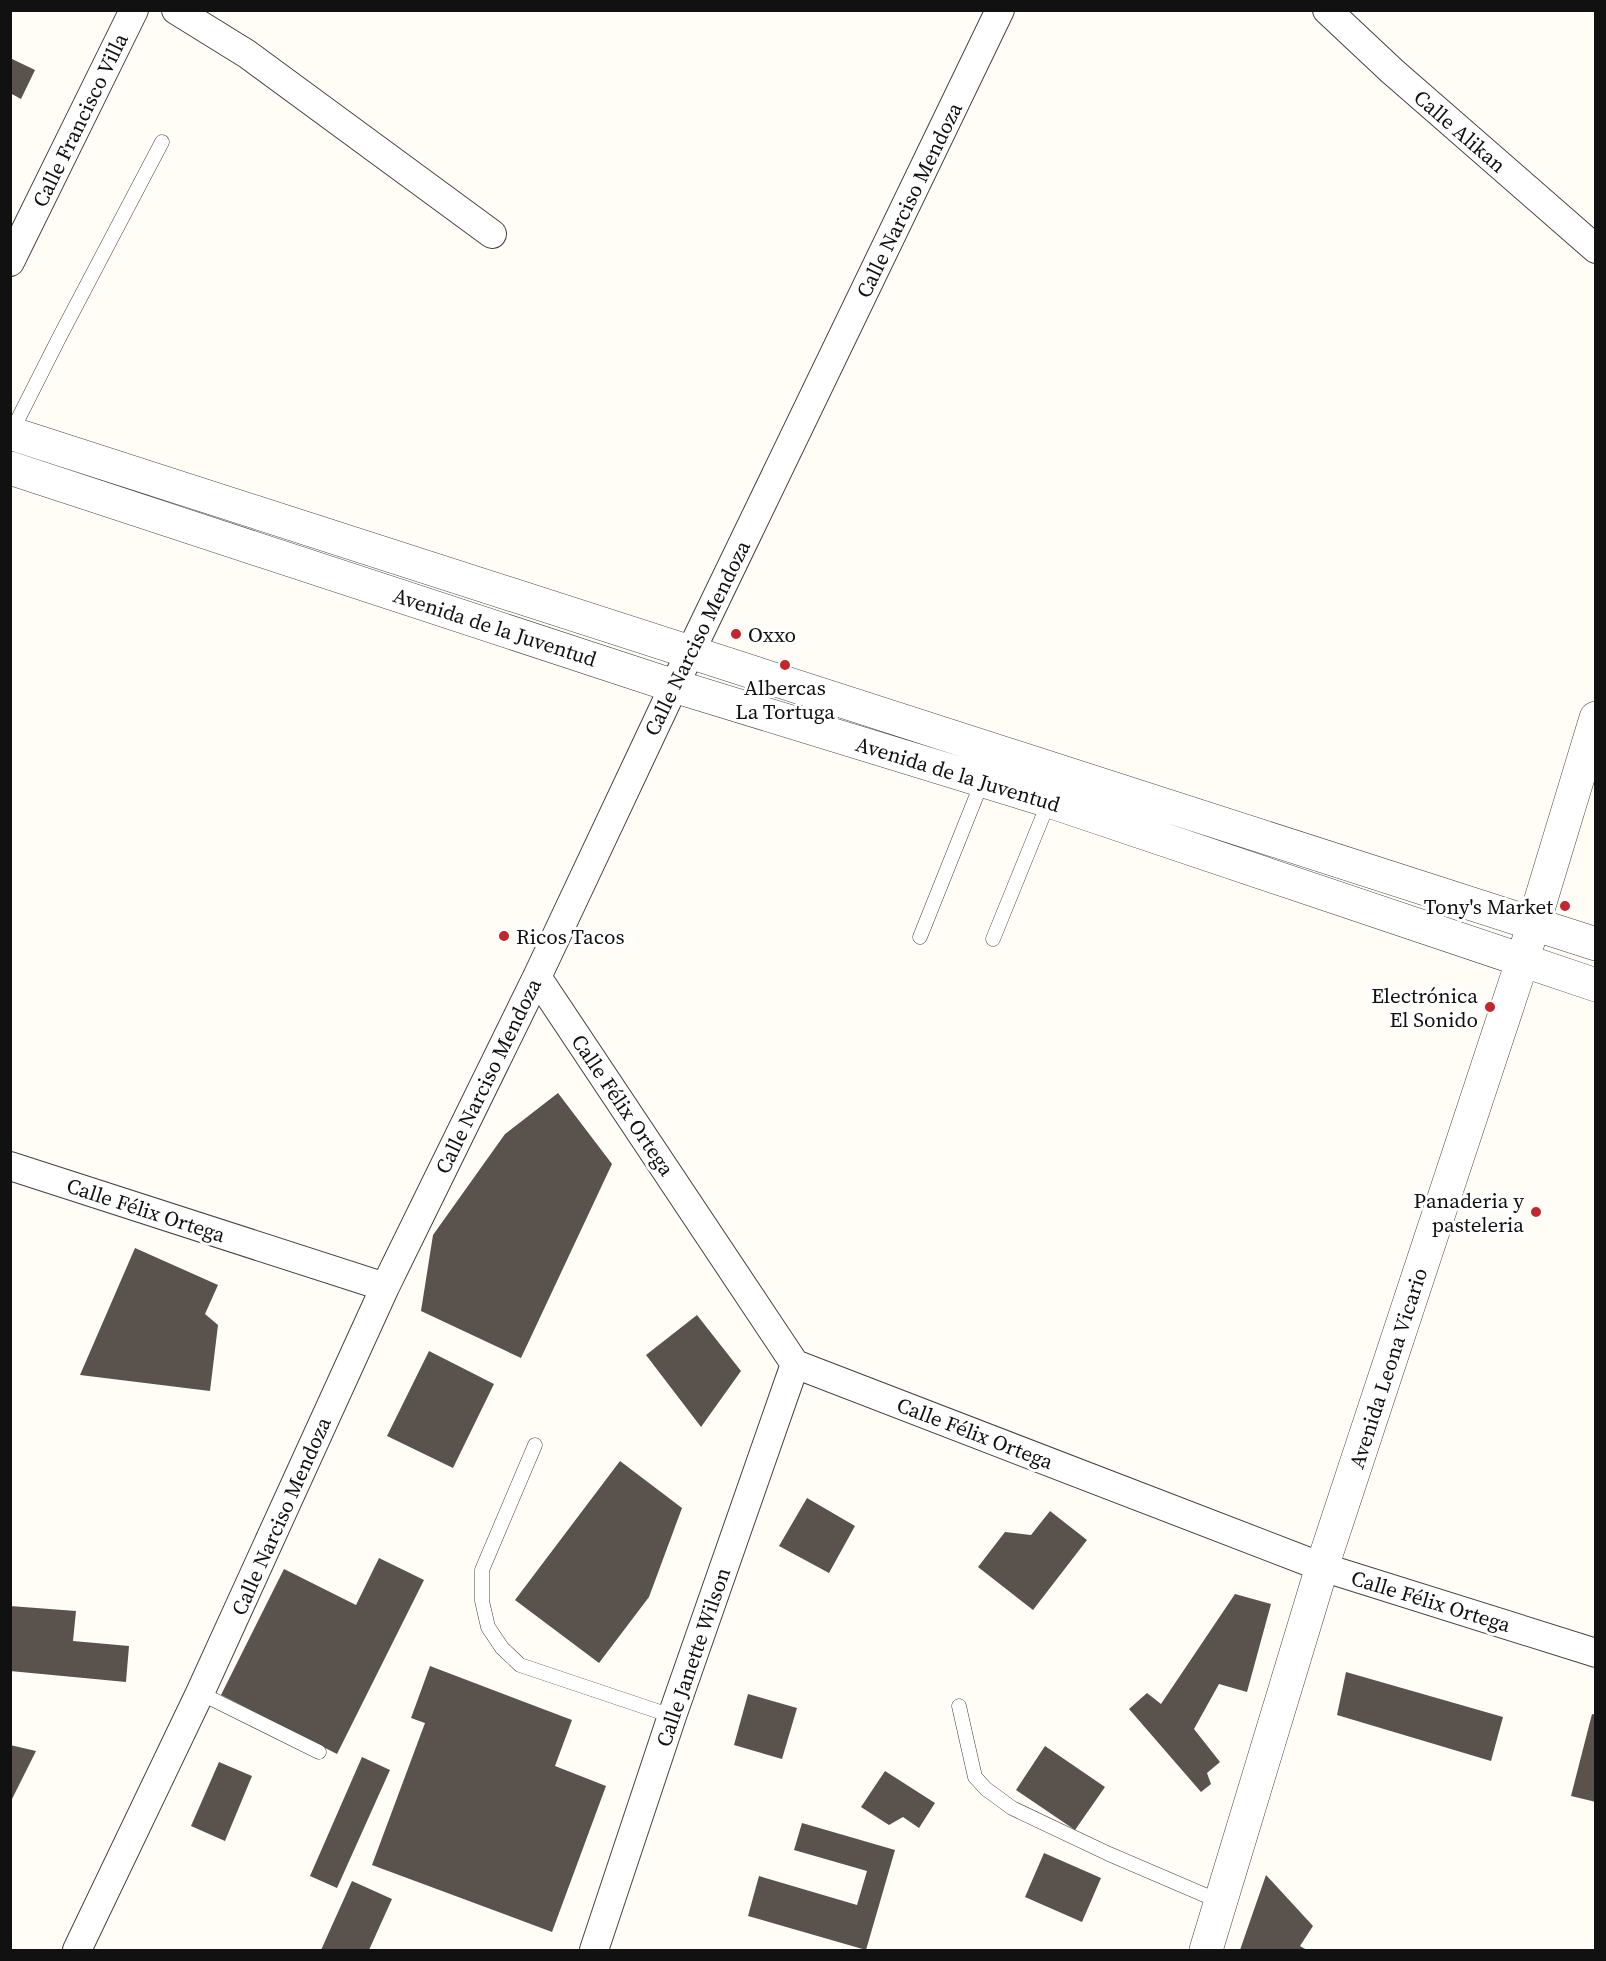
<svg xmlns="http://www.w3.org/2000/svg" width="1606" height="1961" font-family="'Source Serif 4',serif">
<style>
.building{fill:#5a524d}
.lines{fill:none;stroke-linecap:round;stroke-linejoin:round}
.service-casing{stroke:#444;stroke-width:15}
.minor-casing{stroke:#444;stroke-width:30}
.tertiary-casing{stroke:#444;stroke-width:34}
.service{stroke:#fff;stroke-width:14}
.minor{stroke:#fff;stroke-width:28}
.tertiary{stroke:#fff;stroke-width:33}
.poi-dot{fill:#c4262e;stroke:#fff;stroke-width:2}
.labels{text-anchor:middle;dominant-baseline:central;stroke-width:6;stroke-linejoin:round;paint-order:stroke}
.street-label{font-size:21px;fill:#111;stroke:#fff}
.poi-label{font-size:21px;fill:#111;stroke:#fff;text-anchor:end}
</style>
<rect width="100%" height="100%" fill="#fffdf5"/>
<path class="building" d="M10 58 35 70 21 99 10 93Z
M558 1093 612 1164 521 1358 421 1311 433 1235 505 1134Z
M135 1248 218 1285 205 1314 218 1325 210 1391 80 1375Z
M697 1315 741 1371 701 1427 646 1355Z
M429 1351 494 1384 453 1468 387 1436Z
M620 1461 682 1508 649 1597 599 1663 515 1600Z
M807 1498 855 1526 829 1573 779 1546Z
M1050 1511 1087 1540 1033 1610 978 1567 1005 1532 1031 1535Z
M379 1558 424 1580 337 1754 221 1695 284 1569 356 1605Z
M1235 1594 1271 1604 1247 1692 1219 1684 1194 1729 1220 1762 1207 1773 1211 1784 1201 1792 1129 1709 1147 1693 1161 1704Z
M10 1606 76 1611 73 1641 129 1646 126 1682 10 1671Z
M430 1666 572 1720 555 1766 606 1786 552 1932 372 1865 425 1723 411 1718Z
M1346 1672 1503 1717 1491 1761 1337 1715Z
M748 1694 797 1708 782 1759 734 1745Z
M1592 1714 1596 1715V1802L1571 1796Z
M10 1745 36 1751 10 1803Z
M1045 1746 1105 1787 1075 1830 1016 1790Z
M362 1757 390 1770 337 1888 310 1876Z
M219 1762 252 1776 225 1841 191 1826Z
M885 1771 935 1803 919 1828 903 1817 889 1825 861 1807Z
M802 1823 895 1850 866 1950 748 1916 759 1876 857 1905 867 1871 794 1850Z
M1044 1853 1101 1878 1082 1922 1025 1897Z
M1266 1875 1313 1926 1300 1946 1307 1950H1240Z
M352 1881 392 1899 369 1950H321Z"/>
<g class="lines">
<g class="service-casing">
<path id="service" d="M11 433 59 338 162 142
M920 937 982 782
M993 939 1049 801
M535 1445 482 1570V1601L488 1627 502 1648 520 1665 672 1716
M200 1693 319 1752
M959 1706 975 1777 986 1789 1012 1808 1109 1854 1221 1902"/>
</g>
<g class="minor-casing">
<path id="minor" d="M176 10 247 54 492 234
M1327 10 1392 71 1596 249
M10 262 134 10
M537 977 795 1364 1322 1567 1596 1653
M10 1166 385 1287
M77 1950 200 1693 385 1287 537 977 674 686 1000 10
M594 1950 672 1716 795 1364"/>
</g>
<g class="tertiary-casing">
<path id="tertiary" d="M10 433 1596 944
M10 468 674 686 1049 801 1596 985
M1206 1950 1322 1567 1522 962 1596 718"/>
</g>
<use href="#service" class="service"/>
<use href="#minor" class="minor"/>
<use href="#tertiary" class="tertiary"/>
</g>
<g class="poi-dot">
<circle cx="736" cy="634" r="6"/>
<circle cx="785" cy="665" r="6"/>
<circle cx="1565" cy="906" r="6"/>
<circle cx="504" cy="936" r="6"/>
<circle cx="1490" cy="1007" r="6"/>
<circle cx="1536" cy="1212" r="6"/>
</g>
<g class="labels">
<g class="street-label">
<text transform="translate(80 120) rotate(-64)">Calle Francisco Villa</text>
<text transform="translate(1460 131) rotate(41)">Calle Alikan</text>
<text transform="translate(909 200) rotate(-64)">Calle Narciso Mendoza</text>
<text transform="translate(495 627) rotate(18)">Avenida de la Juventud</text>
<text transform="translate(697 638) rotate(-64)">Calle Narciso Mendoza</text>
<text transform="translate(958 774) rotate(17)">Avenida de la Juventud</text>
<text transform="translate(488 1076) rotate(-64)">Calle Narciso Mendoza</text>
<text transform="translate(623 1105) rotate(56)">Calle Félix Ortega</text>
<text transform="translate(146 1210) rotate(18)">Calle Félix Ortega</text>
<text transform="translate(1388 1368) rotate(-72)">Avenida Leona Vicario</text>
<text transform="translate(975 1433) rotate(21)">Calle Félix Ortega</text>
<text transform="translate(281 1516) rotate(-66)">Calle Narciso Mendoza</text>
<text transform="translate(1431 1601) rotate(17)">Calle Félix Ortega</text>
<text transform="translate(693 1657) rotate(-71)">Calle Janette Wilson</text>
</g>
<g class="poi-label">
<text x="748" y="634" text-anchor="start">Oxxo</text>
<text x="785" y="687" text-anchor="middle">Albercas<tspan x="785" dy="24">La Tortuga</tspan></text>
<text x="1553" y="906">Tony's Market</text>
<text x="516" y="936" text-anchor="start">Ricos Tacos</text>
<text x="1478" y="995">Electrónica<tspan x="1478" dy="24">El Sonido</tspan></text>
<text x="1524" y="1200">Panaderia y<tspan x="1524" dy="24">pasteleria</tspan></text>
</g>
</g>
<rect width="1606" height="1961" fill="none" stroke="#111111" stroke-width="24"/>
</svg>
